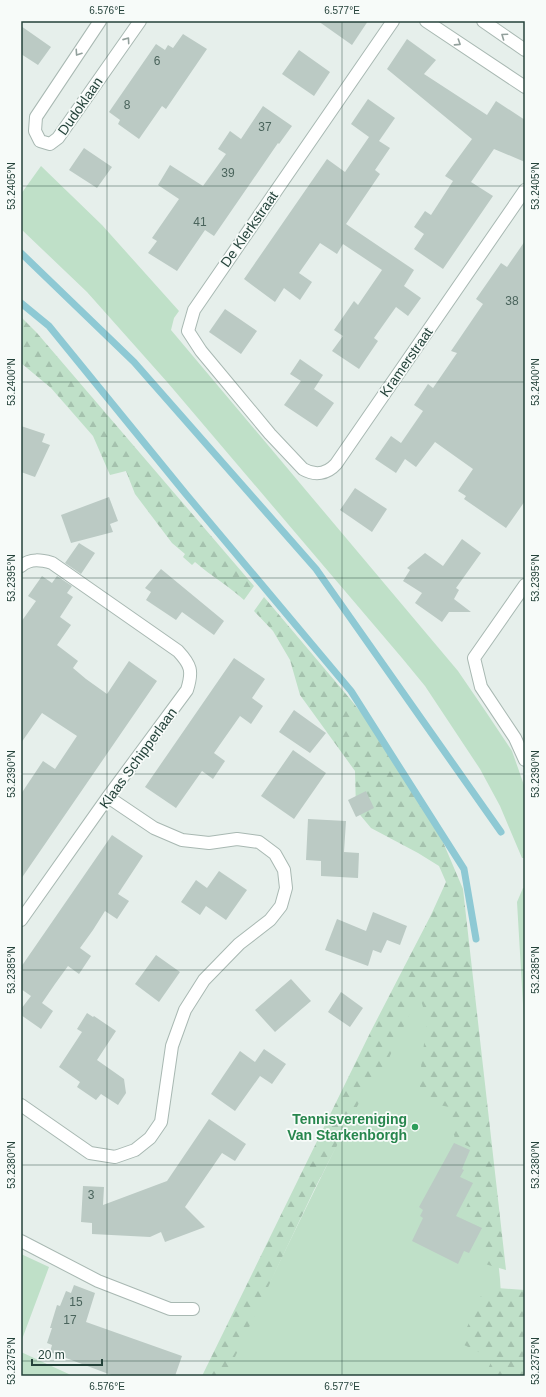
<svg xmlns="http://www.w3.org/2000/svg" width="546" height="1397" font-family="Arial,sans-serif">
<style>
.grass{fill:#bfe0c8}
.forest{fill:url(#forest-firs)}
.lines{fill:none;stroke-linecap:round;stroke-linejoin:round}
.stream{stroke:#8ec9d4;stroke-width:7}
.building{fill:#bbcac4}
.minor-casing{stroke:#a8b8b2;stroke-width:14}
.minor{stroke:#fff;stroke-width:12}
.oneway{stroke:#92a09c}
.ticks{fill:none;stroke:#24423a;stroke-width:1;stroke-opacity:0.45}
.leisure-dot{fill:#2e9e5b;stroke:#f7fbf9;stroke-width:1.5}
.labels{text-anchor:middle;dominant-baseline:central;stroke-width:3.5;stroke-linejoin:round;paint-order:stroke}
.number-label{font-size:12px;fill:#4a645c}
.street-label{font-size:14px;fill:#24423a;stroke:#f7fbf9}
.leisure-label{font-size:14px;font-weight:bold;fill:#27864d;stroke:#f7fbf9;text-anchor:end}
.neatline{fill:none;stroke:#24423a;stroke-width:1.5}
.ticks-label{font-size:10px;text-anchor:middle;fill:#24423a}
</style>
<defs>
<pattern id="forest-firs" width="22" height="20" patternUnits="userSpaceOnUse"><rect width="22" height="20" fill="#bfe0c8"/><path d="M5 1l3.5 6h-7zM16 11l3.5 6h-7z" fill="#a4c1ad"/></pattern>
</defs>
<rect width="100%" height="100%" fill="#e6efeb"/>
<path class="grass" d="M41 166 102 225 179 311 174 318 171 330 458 671 486 712 512 751 525 788V858H522L500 806 480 769 425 686 402 658 168 383 87 292 21 229V194Z
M523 888H525V1038L517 902Z
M427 960 468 975 500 1279 506 1376H224Z
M21 1254 49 1267 21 1342Z
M21 1352 73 1376H21Z"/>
<path class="forest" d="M21 317 37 333 254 586 244 600C229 586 211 576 195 562L192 565 183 557 185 554 172 543 135 494 126 471 110 475 93 436 51 388 21 363Z
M264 597 351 700 371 725 423 803 440 835 463 889 506 1270 485 1264 483 1225 463 1216 475 1185 472 1148 455 1140 449 1107 439 1105 423 1096 419 1083 427 1020 419 994 381 1075 375 1072 314 1190 226 1376H202L371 1031 431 915 446 882 439 866 418 853 371 828 356 810 355 771 300 695 290 660 273 631 254 611Z
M485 1287 525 1290V1376H484L493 1359 460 1343Z"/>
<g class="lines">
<path class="stream" d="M21 253 134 362 316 569 501 832
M21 303 49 326 185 493 351 691 464 869 476 939"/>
</g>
<path class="building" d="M318 21H368L352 45Z
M21 26 51 47 38 65 21 54Z
M183 34 207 49 166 109 162 106 139 139 118 124 120 120 109 112 156 44 165 50 168 45 173 48Z
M407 39 436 60 424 74 487 115 496 101 525 120V162L494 149 471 182 493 196 443 269 414 249 424 234 414 227 425 211 431 215 453 181 445 176 472 139 387 69Z
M299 50 330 72 314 96 282 74Z
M368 99 395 118 379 141 390 148 375 170 380 174 346 224 414 270 404 286 421 298 408 316 396 307 374 338 378 341 359 369 332 351 343 336 334 330 354 301 358 305 382 270 343 244 337 254 320 243 299 273 312 282 300 300 284 288 275 302 244 279 327 159 345 172 369 137 351 124Z
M263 106 292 126 279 144 278 143 214 236 205 230 177 271 148 253 157 241 152 238 179 199 158 185 170 165 203 186 226 154 218 149 230 131 241 139Z
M84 148 112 167 97 188 69 170Z
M525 241V501L506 528 464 499 466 496 458 491 473 469 435 442 416 467 405 459 396 473 375 459 391 436 401 443 423 411 414 405 428 384 433 388 457 353 451 351 483 304 476 299 501 263 507 267Z
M225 309 257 331 241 354 209 332Z
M300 359 323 375 314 389 334 403 317 427 284 405 301 381 290 374Z
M21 426 45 434 42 442 50 445 35 477 21 472Z
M355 488 387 509 372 532 340 510Z
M109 497 118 521 110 524 113 532 71 543 61 515Z
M462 539 481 553 456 588 459 590 454 599 471 612H449L442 622 415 603 422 593 403 581 410 570 407 568 425 553 443 566Z
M79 543 95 553 81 574 65 563Z
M161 569 224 621 214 635 182 612 176 620 146 600 151 592 145 588Z
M42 576 52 583 57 576 72 586 67 593 73 597 60 617 71 625 57 645 78 661 73 668 86 679 107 694 129 661 157 681 21 879V794L43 761 55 769 77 736 42 713 21 743V622L36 601 28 596Z
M234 658 265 679 252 698 263 706 251 724 240 716 214 753 225 761 213 779 202 771 176 808 145 787Z
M294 710 326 733 310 753 279 732Z
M293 750 326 773 294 819 261 796Z
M366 791 374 808 356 817 348 800Z
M308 819 346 821 344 852 359 853 358 878 321 876V861L306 860Z
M112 835 143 856 118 894 129 901 117 919 105 911 93 930 80 948 91 956 79 974 68 966 55 984 42 1003 53 1011 41 1029 21 1015V1009L31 996 21 989V967Z
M219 871 247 890 226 920 206 906 200 915 181 902 196 880 207 888Z
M373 912 407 926 400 945 387 940 381 953 373 950 368 966 325 950 337 919 366 931Z
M156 955 180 972 159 1002 135 984Z
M291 979 311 1001 275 1032 255 1010Z
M341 992 363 1008 350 1027 328 1012Z
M87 1013 93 1017 94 1016 116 1031 97 1060 124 1079 126 1093 118 1105 101 1094 96 1100 77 1087 80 1082 59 1067 82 1032 77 1029Z
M264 1049 286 1064 272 1084 260 1076 235 1111 211 1094 240 1051 255 1062Z
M209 1119 246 1144 235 1161 222 1153 185 1207 205 1227 165 1242 161 1232 150 1237 92 1234V1223L81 1222 83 1186 104 1187 103 1205 167 1181Z
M454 1143 470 1150 462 1169 464 1170 460 1177 473 1183 456 1216 482 1228 469 1253 464 1251 458 1264 412 1241 423 1218 420 1216 423 1210 419 1207Z
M74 1285 95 1293 86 1322 182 1356 175 1376H114L50 1352 52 1345 47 1343 52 1328H50L57 1305 60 1306 66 1291 71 1293Z"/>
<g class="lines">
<g class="minor-casing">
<path id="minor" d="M100 21 36 117 35 131 40 141 50 144 58 138 140 21
M393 21 194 310 188 331 201 351 270 434 303 469C315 476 327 474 336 464L525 190
M426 21 525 87
M483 21 525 50
M21 566C31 558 41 560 52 563L178 651C191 665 193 671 187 690L108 797 21 920
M525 585 474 658 481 687 515 738 525 760
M21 1105 90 1153 115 1157 135 1150 150 1138 161 1122 172 1046 185 1010 204 980 239 944 270 920 281 906 286 888 284 870 275 854 259 842 237 839 209 843 182 840 154 828 108 797
M21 1241 98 1281 170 1309H193"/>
</g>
<use href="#minor" class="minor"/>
</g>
<defs><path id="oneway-chevron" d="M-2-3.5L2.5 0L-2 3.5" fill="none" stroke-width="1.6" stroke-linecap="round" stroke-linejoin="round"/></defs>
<g class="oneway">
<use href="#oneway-chevron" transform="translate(504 36) rotate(-145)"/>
<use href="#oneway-chevron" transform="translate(127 40) rotate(-55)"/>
<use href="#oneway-chevron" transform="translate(458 43) rotate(33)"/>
<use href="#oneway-chevron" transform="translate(78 53) rotate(124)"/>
</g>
<path class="ticks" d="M107 21V1376M342 21V1376M21 186H525M21 382H525M21 578H525M21 774H525M21 970H525M21 1165H525M21 1361H525"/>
<circle class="leisure-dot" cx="415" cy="1127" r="4"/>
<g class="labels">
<g class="number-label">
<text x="157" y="61">6</text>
<text x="127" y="105">8</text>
<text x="265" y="127">37</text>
<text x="228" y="173">39</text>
<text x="200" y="222">41</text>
<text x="512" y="301">38</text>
<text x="91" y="1195">3</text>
<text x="76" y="1302">15</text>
<text x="70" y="1320">17</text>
</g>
<g class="street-label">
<text transform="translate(80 106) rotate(-55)">Dudoklaan</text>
<text transform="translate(249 229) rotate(-55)">De Klerkstraat</text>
<text transform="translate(406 362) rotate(-55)">Kramerstraat</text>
<text transform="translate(138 758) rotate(-54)">Klaas Schipperlaan</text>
</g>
<g class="leisure-label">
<text x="407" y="1119">Tennisvereniging<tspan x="407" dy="16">Van Starkenborgh</tspan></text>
</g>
</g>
<rect width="546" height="1397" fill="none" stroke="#f7fbf9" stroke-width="44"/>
<path d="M32 1359v6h70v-6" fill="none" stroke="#24423a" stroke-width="2"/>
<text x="38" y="1359" font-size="12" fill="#24423a" stroke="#f7fbf9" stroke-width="3" paint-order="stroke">20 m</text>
<rect x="22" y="22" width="502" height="1353" class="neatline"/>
<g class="ticks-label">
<text x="107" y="14">6.576°E</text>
<text x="342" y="14">6.577°E</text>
<text transform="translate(11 186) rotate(-90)" y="4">53.2405°N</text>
<text transform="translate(535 186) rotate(-90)" y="4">53.2405°N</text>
<text transform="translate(11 382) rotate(-90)" y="4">53.2400°N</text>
<text transform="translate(535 382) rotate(-90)" y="4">53.2400°N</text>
<text transform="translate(11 578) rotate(-90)" y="4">53.2395°N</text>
<text transform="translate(535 578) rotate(-90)" y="4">53.2395°N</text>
<text transform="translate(11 774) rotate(-90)" y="4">53.2390°N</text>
<text transform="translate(535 774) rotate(-90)" y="4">53.2390°N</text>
<text transform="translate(11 970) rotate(-90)" y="4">53.2385°N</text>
<text transform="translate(535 970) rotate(-90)" y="4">53.2385°N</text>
<text transform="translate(11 1165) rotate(-90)" y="4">53.2380°N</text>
<text transform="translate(535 1165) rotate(-90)" y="4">53.2380°N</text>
<text transform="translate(11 1361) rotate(-90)" y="4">53.2375°N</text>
<text transform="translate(535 1361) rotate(-90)" y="4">53.2375°N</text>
<text x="107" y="1390">6.576°E</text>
<text x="342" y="1390">6.577°E</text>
</g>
</svg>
